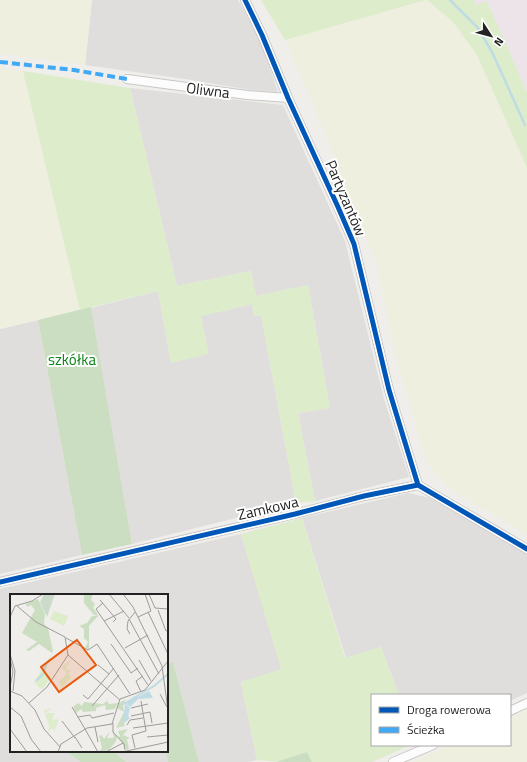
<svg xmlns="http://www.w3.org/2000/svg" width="527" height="762" font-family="'Titillium Web',sans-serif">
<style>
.residential{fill:#dfdedc}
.industrial{fill:#ede4e9}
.farmland{fill:#efefdf}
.grass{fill:#ddeccb}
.forest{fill:#cbdec1}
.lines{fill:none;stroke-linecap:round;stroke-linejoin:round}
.stream{stroke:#bfdbe3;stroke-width:2.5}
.minor-casing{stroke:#c9c8c7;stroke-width:10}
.minor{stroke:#fdfcfc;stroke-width:8}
.quiet{stroke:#3fa9f5;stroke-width:4;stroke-dasharray:8 4;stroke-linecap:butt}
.cycleway-casing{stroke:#fff;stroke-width:8}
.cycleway{stroke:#0057b8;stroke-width:5}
.labels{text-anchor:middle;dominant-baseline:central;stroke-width:4;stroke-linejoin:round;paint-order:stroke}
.street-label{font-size:15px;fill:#222;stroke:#fff}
.park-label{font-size:15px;fill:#0c8416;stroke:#fff}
.inset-river{fill:none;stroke:#bfdbe3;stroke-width:2}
.inset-road{fill:none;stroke:#9e9c9b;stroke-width:1}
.view{fill:#e8590c;fill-opacity:0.15;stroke:#e8590c;stroke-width:2}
.inset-edge{fill:none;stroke:#222;stroke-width:2}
</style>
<rect width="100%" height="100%" fill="#f0eeeb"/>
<path class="residential" d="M92 0H238L260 39 278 92 251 90 185 79 85 65Z
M130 88 283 105 345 241 384 399 409 477 315 501 298 413 330 408 308 285 256 296 251 271 177 286Z
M158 291 171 363 201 316 252 304 254 316 261 315 296 503 132 544 91 308Z
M38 320 82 555 0 574V329Z
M408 493 430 498 527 554V693L510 701V695H399L381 647 346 658 302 518Z
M241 534 282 670 241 682 257 760 249 762H199L173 662 167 664V595H11V751H66L80 762H0V589Z
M113 751H166L168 762H128Z"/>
<path class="industrial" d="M474 0H527V92L487 1 476 6Z"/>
<path class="farmland" d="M0 0H92L85 65 0 54Z
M427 0 453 22 477 55 527 168V535L446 486 426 462 395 355 376 263 315 109 285 40Z
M0 68 23 71 80 310 0 329Z
M527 710V762H413L450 745H510V718Z"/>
<path class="grass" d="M261 0H426L285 40Z
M427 0H474L476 5 487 1 527 92V168L477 55 453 22Z
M23 71 130 88 177 286 251 271 256 296 308 285 330 408 298 413 315 501 296 503 261 315 254 316 252 304 201 316 209 354 171 363 158 291 80 310Z
M302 518 345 658 381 647 399 695H372V745H411L372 762H312L307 752 276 762 257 760 241 682 281 669 241 534Z"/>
<path class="forest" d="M91 307 132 544 82 555 38 320Z
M173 662 199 762H168L166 751H167V664Z
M66 751H113L127 762H80Z
M307 752 312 762H276Z"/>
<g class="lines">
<path class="stream" d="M450 0 478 28 492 52 525 125"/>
<g class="minor-casing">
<path id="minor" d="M245 0 262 35 288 98 338 207 354 244 389 390 418 485
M127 79 247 95 288 98
M0 582 295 514 364 496 418 485 527 549
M510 711 527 703
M393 762 433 745"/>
</g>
<use href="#minor" class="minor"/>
<path class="quiet" d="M0 62 74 70 127 79"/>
<g class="cycleway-casing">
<path id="cycleway" d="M245 0 262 35 288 98 338 207 354 244 389 390 418 485
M0 582 295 514 364 496 418 485 527 549"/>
</g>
<use href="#cycleway" class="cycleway"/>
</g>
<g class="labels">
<g class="street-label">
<text transform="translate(208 90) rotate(7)">Oliwna</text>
<text transform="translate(346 198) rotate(67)">Partyzantów</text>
<text transform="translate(268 508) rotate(-13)">Zamkowa</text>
</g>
<g class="park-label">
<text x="72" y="359">szkółka</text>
</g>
</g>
<g transform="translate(10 594)">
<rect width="158" height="158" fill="#f0eeeb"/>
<path d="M44 17 58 22 54 32 40 25ZM42 59 35 77 41 83 32 96 24 88ZM62 65 55 75 61 77 58 80 61 83 52 94 49 88 57 79 52 73ZM42 114 35 119H45L42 126 49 125 43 140 44 136 42 134 38 138 39 132 34 116Z" fill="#ddeccb"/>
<path d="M74 0H83L81 6 85 10 83 14 89 22 84 21 74 9ZM28 5 35 20 34 30 38 34 43 57 42 59 29 50 19 57 16 56 27 48 12 39 25 16 21 11 18 13 15 10ZM82 22H88L79 32V55L75 54 78 48 74 44V35L69 32 77 29ZM116 105 113 111 115 124 114 130 115 132 106 134 114 118 107 114 109 109ZM97 107 99 110 108 109 105 115 96 116 95 111 86 114V117L73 118 71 115 66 119 63 113 68 109 72 112 74 108 93 110ZM102 135 107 143 106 147 99 156 89 158 92 154 89 142 92 141 94 145 100 137 97 144H104ZM118 135 113 141 120 144 117 145 119 155 117 156 108 143 110 142 108 137Z" fill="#cbdec1"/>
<path d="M34 0H45L37 23 30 8Z" fill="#cadbca"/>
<path d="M139 97 143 104 128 105 120 113 116 110 125 102 128 103ZM115 110 120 114 118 122 120 124 113 130Z" fill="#bfdbe3"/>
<path class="inset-river" d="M26 87 33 80 37 68M144 92 158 80M112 111 144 92"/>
<path class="inset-road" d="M99 0 119 24M113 0 123 13 152 72 158 116M139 0 145 14 158 15M90 6 106 25 103 28M93 9 86 15 138 91M5 12 22 7 33 0M7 12 26 28 55 43 58 61 110 106M148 16 156 37 158 36M138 18 158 60M0 23 5 12M128 23 141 17 135 0M119 25 149 80M94 27 114 17M120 40 117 35 118 27 125 18M56 44 78 56 87 50 120 100M101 50 121 79 128 74M115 54 138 41M0 60 5 77 3 97M0 64 3 78 0 93M129 66 141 87M88 71 99 80M0 97 12 102 25 116 34 135 50 153M131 98 126 87 133 82M150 100 157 113M73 101 78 105 104 74M19 109 37 93 58 61M82 112 109 81M0 113 11 122 21 145 31 158M62 113 75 135M121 114 138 110M121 122 140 118 142 129M68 123 80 121 82 124 104 119M52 127 65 144M103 129V138L114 150 115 156M117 131 120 126 133 124M85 133 88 148M123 134 158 129M0 135 17 158M75 135 88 158M65 143 72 154M137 143 158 141M125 154 122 141 136 137 131 107M48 158 51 150 77 134 102 130 110 105 135 96 158 67M96 158 113 149M112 158 158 148"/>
<path class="view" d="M67 46 86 71 49 98 31 73Z"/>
<rect width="158" height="158" class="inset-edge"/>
</g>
<rect x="371" y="694" width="140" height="52" fill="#ffffff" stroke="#a7a7a7"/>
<rect x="379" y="707" width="20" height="6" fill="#0057b8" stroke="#a7a7a7"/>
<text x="407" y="714" font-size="12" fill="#222222">Droga rowerowa</text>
<rect x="379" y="727" width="20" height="6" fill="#3fa9f5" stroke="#a7a7a7"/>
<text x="407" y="734" font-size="12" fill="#222222">Ścieżka</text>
<g transform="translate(491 36) rotate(126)" stroke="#ffffff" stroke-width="3" paint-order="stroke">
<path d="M0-3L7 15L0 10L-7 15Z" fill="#222222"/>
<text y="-6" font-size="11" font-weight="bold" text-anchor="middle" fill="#222222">N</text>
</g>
</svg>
